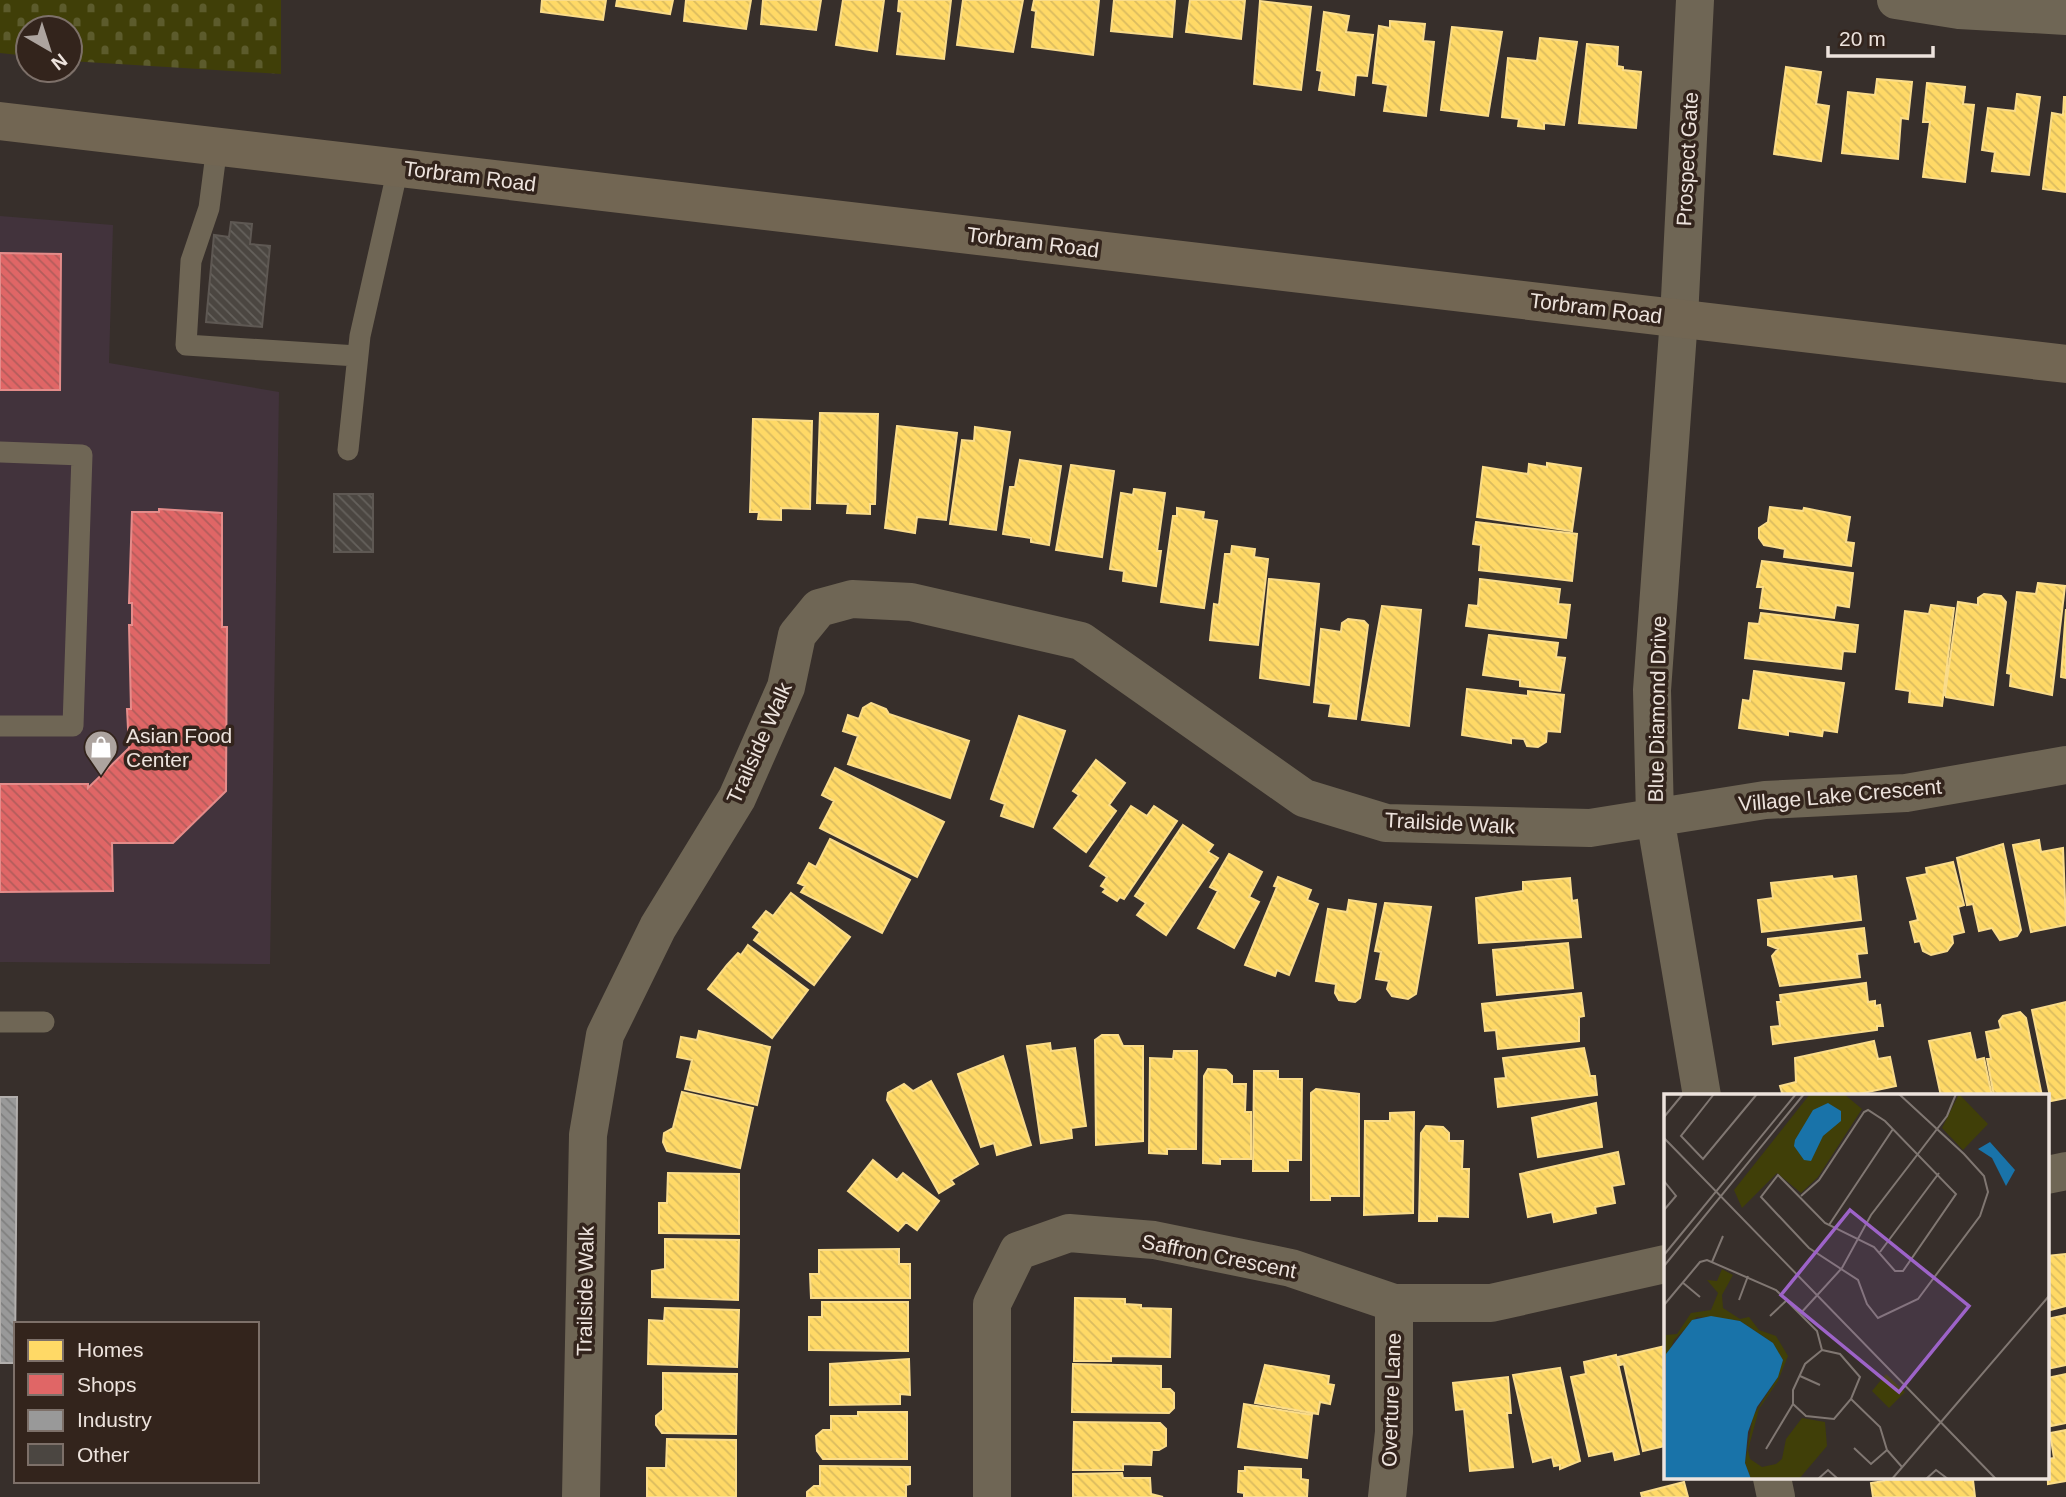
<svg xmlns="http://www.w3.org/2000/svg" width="2066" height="1497" font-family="Arial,sans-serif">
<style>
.commercial{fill:#42333c}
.cemetery{fill:url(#cemetery-stones)}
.homes{fill:url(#homes-back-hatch);stroke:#fadc8a;stroke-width:2}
.shops{fill:url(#shops-back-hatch);stroke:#e48c8a;stroke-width:2}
.industry{fill:url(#industry-back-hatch);stroke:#b2afad;stroke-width:2}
.building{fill:url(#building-back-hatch);stroke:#5e5853;stroke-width:2}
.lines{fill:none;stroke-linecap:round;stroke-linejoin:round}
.service{stroke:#6f6655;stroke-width:21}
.minor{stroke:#6f6655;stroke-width:38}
.secondary{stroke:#726653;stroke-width:38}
.labels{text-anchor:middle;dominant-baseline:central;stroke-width:7;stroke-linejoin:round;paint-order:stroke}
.street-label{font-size:21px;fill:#ede3dd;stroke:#33241c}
.poi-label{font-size:21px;fill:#ede3dd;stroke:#33241c;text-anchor:start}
.inset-road{fill:none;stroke:#807772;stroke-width:2}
.view{fill:#9d63c8;fill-opacity:0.15;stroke:#9d63c8;stroke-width:3.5}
.inset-edge{fill:none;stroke:#ede3dd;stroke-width:3.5}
</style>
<defs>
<pattern id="cemetery-stones" width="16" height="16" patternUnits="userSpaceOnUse" patternTransform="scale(1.75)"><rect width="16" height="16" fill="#403f08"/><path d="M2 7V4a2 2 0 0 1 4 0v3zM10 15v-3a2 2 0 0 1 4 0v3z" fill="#5c5b2c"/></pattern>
<pattern id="homes-back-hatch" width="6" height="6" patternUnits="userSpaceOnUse" patternTransform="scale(1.75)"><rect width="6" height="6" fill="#ffd966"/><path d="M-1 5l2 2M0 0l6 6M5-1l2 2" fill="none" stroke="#dabb5f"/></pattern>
<pattern id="shops-back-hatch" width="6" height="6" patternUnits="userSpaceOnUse" patternTransform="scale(1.75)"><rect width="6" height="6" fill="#e06666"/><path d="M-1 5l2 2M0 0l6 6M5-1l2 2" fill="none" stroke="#b25c5b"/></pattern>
<pattern id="industry-back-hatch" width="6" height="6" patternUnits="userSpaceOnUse" patternTransform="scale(1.75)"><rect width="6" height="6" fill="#999"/><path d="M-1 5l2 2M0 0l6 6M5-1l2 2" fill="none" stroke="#80807f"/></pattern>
<pattern id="building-back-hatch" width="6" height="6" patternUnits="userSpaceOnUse" patternTransform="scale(1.75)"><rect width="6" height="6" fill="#4b4641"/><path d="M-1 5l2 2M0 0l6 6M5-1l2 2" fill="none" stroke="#65615c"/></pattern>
</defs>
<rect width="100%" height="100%" fill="#372f2b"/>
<path class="commercial" d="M0 216 113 225 109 363 279 392 270 964 0 962Z"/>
<path class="cemetery" d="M0 0H281V74L70 61V28H28V56L0 53Z"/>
<path class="homes" d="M542 0H606L603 20 541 12Z
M617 0H673L670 14 616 6Z
M686 0H751L746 29 684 21Z
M763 0H821L816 30 761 24Z
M843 0H884L877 51 836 45Z
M899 0H951L944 59 897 54 902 12 898 11Z
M963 0H1023L1013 52 957 45Z
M1034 0H1099L1093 55 1032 47 1036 11 1032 10Z
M1114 0H1175L1172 37 1111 31Z
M1190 0H1245L1241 39 1186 32Z
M1260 1 1311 7 1301 90 1254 84Z
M1324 12 1349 16 1346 32 1373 35 1367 76 1356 75 1354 95 1319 90 1322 71 1317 70Z
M1390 21 1425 24 1423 41 1434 42 1426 116 1384 111 1388 85 1373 83 1379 26 1390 28Z
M1452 27 1502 32 1488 116 1441 110Z
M1540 38 1577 42 1564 125 1544 123V129L1518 126 1519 119 1502 117 1508 58 1537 61Z
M1587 44 1618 47 1617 66 1623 67V70L1641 72 1636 128 1579 123Z
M1786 67 1821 72 1816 104 1829 106 1821 161 1774 154Z
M1877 79 1912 82 1908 119 1901 118 1898 159 1842 153 1848 92 1875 95Z
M1927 83 1965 87 1963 104 1974 105 1965 182 1923 177 1930 122H1923Z
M2017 94 2040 97 2029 175 1992 171 1995 152 1982 150 1988 108 2015 111Z
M2064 97H2066V192L2043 189 2052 113 2063 115Z
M820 413 878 414 875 504H870V514L847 513 848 504 817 503Z
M753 419 812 421 810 509 781 508V520L758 519 759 512H750Z
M897 426 957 433 946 520 917 517 915 533 885 528Z
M975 427 1010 432 996 530 950 524 962 440 974 441Z
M1020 460 1061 466 1049 545 1031 542V538L1003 534 1010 487H1015Z
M1547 463 1581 468 1572 531 1477 517 1483 467 1528 474 1529 464 1547 467Z
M1071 465 1114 471 1102 557 1056 550Z
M1134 489 1165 493 1157 551H1161L1156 586 1123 581 1124 571 1110 569 1121 493 1133 495Z
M1770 507 1803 511 1804 508 1850 517 1846 542 1854 543 1851 566 1784 557 1785 549 1764 545 1759 538V528L1768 522Z
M1177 508 1204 512 1203 519 1217 521 1204 608 1161 602 1173 516H1177Z
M1476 522 1577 534 1572 581 1479 570 1481 545 1473 544Z
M1232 546 1255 549 1254 557 1268 559 1258 645 1210 640 1214 604 1219 605 1225 554H1231Z
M1762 561 1853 573 1849 607 1836 605 1834 618 1760 608 1763 587H1757Z
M1269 579 1319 584 1309 685 1260 678Z
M1480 579 1560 589 1558 604 1570 605 1566 638 1466 626 1469 605 1478 606Z
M2038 583 2065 586 2052 695 2010 686 2011 674 2007 673 2017 592 2036 594Z
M1984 594 2001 596 2006 602 1993 705 1946 697 1945 694 1958 602 1978 605V598Z
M1931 605 1954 608 1942 706 1909 702 1910 691 1896 689 1905 611 1929 614Z
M1382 606 1421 610 1409 726 1362 720Z
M2066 609V678L2061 677Z
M1761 613 1858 625 1855 652 1843 651 1841 669 1745 658 1749 623 1759 624Z
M1348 619 1364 621 1368 625 1356 719 1329 716 1331 704 1314 702 1321 629 1341 632 1342 623Z
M1489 635 1558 643 1556 657 1565 658 1560 691 1520 686V680L1483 675Z
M1754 671 1844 683 1837 732 1823 730 1822 736 1788 731V735L1739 728 1743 700 1750 701Z
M1467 689 1528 696V691L1564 695 1560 732 1547 731 1546 742 1538 747 1527 746 1524 739 1511 738V743L1462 735Z
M871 703 886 709 889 714 969 741 950 798 848 764 858 736 843 731 848 715 859 719 863 708Z
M1019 716 1065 731 1033 827 1001 816 1005 804 991 799Z
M1096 760 1125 783 1109 805 1116 811 1086 852 1054 828 1079 795 1073 791Z
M835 768 944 822 917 877 820 828 834 801 822 795Z
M1131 806 1147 816 1154 806 1177 821 1124 899 1120 897 1117 901 1103 892 1106 889 1101 886 1107 877 1090 866Z
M1183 825 1213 845 1208 852 1218 858 1166 935 1137 915 1146 903 1135 896Z
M830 839 910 880 882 933 801 892 805 886 798 883 809 863 816 867Z
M2039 840 2041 852 2063 848 2066 925 2031 932 2013 845Z
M2003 844 2021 930 2017 936 2000 940 1992 928 1979 931 1973 904 1967 905 1957 858Z
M1229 854 1262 872 1249 897 1259 902 1234 948 1198 928 1218 891 1210 887Z
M1953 862 1964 905 1958 907 1964 932 1952 935 1953 943 1947 951 1931 955 1923 951 1920 941 1915 942 1910 922 1918 920 1907 878 1927 874 1926 868Z
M1832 876 1833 879 1856 876 1861 920 1762 932 1758 900 1773 898 1771 883Z
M1278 877 1311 890 1307 900 1318 904 1289 975 1277 970 1275 976 1245 965 1277 887 1274 886Z
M1570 878 1572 901 1577 900 1581 937 1479 943 1476 898 1523 891V882Z
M791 893 850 937 814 985 754 940 760 932 753 927 766 911 773 916Z
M1349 900 1376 904 1360 998 1355 1002 1339 1000 1335 993 1336 984 1316 981 1328 909 1347 912Z
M1385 903 1431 907 1416 994 1408 999 1392 996 1387 989 1389 981 1376 979 1381 952 1375 951Z
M1864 928 1867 953 1857 954 1860 977 1780 986 1772 956 1778 949 1768 945V939Z
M1568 943 1573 988 1497 995 1493 950Z
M748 945 808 990 772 1038 708 989 727 965 738 953 741 955Z
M1866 983 1868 1002 1875 1001V1006L1880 1005 1883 1026H1877V1030L1773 1044 1771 1027 1780 1026 1777 1002H1781L1780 995Z
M1581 993 1584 1016 1579 1017V1041L1498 1049 1496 1030 1485 1031 1482 1004Z
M2066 1002V1098L2051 1101 2032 1010Z
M2020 1012 2026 1018 2042 1096H1994L1987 1059H1991L1986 1032 2001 1029 1999 1021 2003 1016Z
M699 1031 770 1047 757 1105 685 1089 692 1060 677 1057 681 1037 697 1040Z
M1970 1033 1976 1060 1984 1058 1992 1096H1941L1929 1041Z
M1102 1035H1118L1123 1046H1143V1141L1096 1145 1095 1040Z
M1874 1041 1878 1059 1890 1057 1896 1086 1849 1096H1783L1780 1086 1796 1082 1795 1058Z
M1050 1043 1051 1051 1075 1048 1086 1126 1071 1128 1072 1138 1041 1143 1027 1046Z
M1584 1048 1590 1076H1595L1597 1095 1498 1107 1495 1079 1506 1078 1503 1058Z
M1174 1051H1197L1196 1149H1167V1154L1149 1153 1150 1058 1173 1059Z
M1003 1056 1031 1145 997 1155 994 1143 981 1147 958 1074Z
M1208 1069 1226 1070 1232 1076V1084H1246L1245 1112H1251V1159H1220V1164L1203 1163 1204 1076Z
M1254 1071H1278V1079H1302L1301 1160H1288V1171H1253Z
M931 1081 978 1164 951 1180 954 1184 939 1193 887 1100 888 1093 904 1084 913 1091Z
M1316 1089 1359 1094V1196H1330V1200H1311V1093Z
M682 1092 753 1108 740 1168 667 1151 663 1142 664 1133 673 1128Z
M1596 1103 1602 1147 1538 1157 1532 1118Z
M1414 1112 1413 1213 1364 1215 1365 1121H1390V1113Z
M1426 1126 1443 1127 1449 1133V1141H1463L1462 1169H1469L1468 1217 1437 1216V1221H1419L1421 1133Z
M1618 1152 1624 1184 1612 1186 1615 1203 1595 1207 1596 1213 1554 1222 1552 1212 1528 1217 1520 1174Z
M873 1160 897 1180 903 1173 939 1201 917 1230 906 1222 898 1231 848 1191Z
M668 1173 739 1174V1234L659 1233V1203H667Z
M665 1239 739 1240 738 1300 652 1297V1271L665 1269Z
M899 1249V1264H910V1298H811L810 1274H819V1250Z
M2066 1254V1306L2047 1311V1256Z
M1075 1298 1125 1299V1304L1141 1305V1308L1171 1309 1170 1357 1111 1356V1361H1074Z
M822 1302H908V1351L809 1350V1317H822Z
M665 1308 739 1310 737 1367 648 1364 649 1320 664 1321Z
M2066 1315V1365L2047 1369V1319Z
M1665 1346V1446L1643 1451 1624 1364 1620 1365 1618 1357Z
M1616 1355 1639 1454 1615 1460 1613 1451 1589 1456 1571 1377 1586 1374 1584 1362Z
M909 1359 910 1395 900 1394V1404L830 1405V1364Z
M1073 1364 1161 1366V1389H1170L1174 1393V1408L1169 1413 1072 1412Z
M1265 1365 1329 1376 1328 1384 1334 1385 1330 1404 1320 1402 1318 1414 1255 1403Z
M1560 1368 1580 1461 1560 1469V1465L1554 1466 1552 1457 1533 1462 1513 1375Z
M663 1373 737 1374 736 1434 662 1433 656 1425V1416L663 1410Z
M2066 1374V1423L2051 1426 2047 1411V1378Z
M1508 1377 1511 1413H1507L1513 1467 1470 1471 1464 1409 1456 1410 1453 1383Z
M1244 1404 1312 1415 1307 1458 1238 1447Z
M858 1412H907V1459H823L817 1451 816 1436 823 1430H831V1416H858Z
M1074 1422 1160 1423 1166 1429V1446L1159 1450H1152L1151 1465 1123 1464V1470H1073Z
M2066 1430V1481L2048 1484 2047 1459 2054 1458 2050 1433Z
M667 1439 736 1440V1497H647V1468H666Z
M820 1466 910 1467V1484L906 1485V1497H807V1492L814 1486H820Z
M1245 1467 1301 1469V1479L1308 1480 1307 1497H1244V1493L1238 1492 1239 1471H1245Z
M1122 1473 1123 1478H1150L1151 1494 1163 1497H1073V1474Z
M1883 1478H1964L1965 1481 1973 1480 1975 1497H1873L1871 1483 1884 1481Z
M1684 1482 1688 1497H1642L1641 1493Z"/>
<path class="shops" d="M0 253 61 254 60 390H0Z
M159 509 222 513V627H227L226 791 173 843H112L113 891 0 892V784H88V788L129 748 127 709H131L129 625H132V603H129L132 512H159Z"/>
<path class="industry" d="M0 1097H17L15 1363H0Z"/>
<path class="building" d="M231 222 252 224 250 244 270 246 262 327 206 322 214 235 229 237Z
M334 494H373V552H334Z"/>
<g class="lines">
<path class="service" d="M217 146 209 208 191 261 186 345 357 356
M348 450 360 336 398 168
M0 452 82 455 73 726H0
M0 1022H44"/>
<path class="minor" d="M1695 0 1679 318 1652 690 1655 817 1702 1096
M1896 0 1959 10 2066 16
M2047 1175 2066 1171
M1772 1478 1776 1497
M581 1497 588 1135 605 1035 658 927 737 798 786 687 797 635 819 608 852 599 911 602 1081 641 1304 798 1386 823 1590 828 1765 800 1906 793 2066 765
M992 1497V1304L1018 1251 1069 1233 1154 1240 1291 1268 1394 1303H1491L1665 1264
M1387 1497 1394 1432V1303"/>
<path class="secondary" d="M0 121 2066 364"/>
</g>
<defs>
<g id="shop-pin" transform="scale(1.75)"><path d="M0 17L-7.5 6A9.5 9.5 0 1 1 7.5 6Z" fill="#ada49f" stroke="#33241c"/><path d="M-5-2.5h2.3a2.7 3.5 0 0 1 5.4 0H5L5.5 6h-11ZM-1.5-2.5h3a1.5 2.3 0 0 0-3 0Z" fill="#fff"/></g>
</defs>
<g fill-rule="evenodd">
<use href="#shop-pin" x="101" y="747"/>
</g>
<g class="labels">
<g class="street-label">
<text transform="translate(1687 159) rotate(-87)">Prospect Gate</text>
<text transform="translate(470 176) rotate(7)">Torbram Road</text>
<text transform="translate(1033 242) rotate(7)">Torbram Road</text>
<text transform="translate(1596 308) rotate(7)">Torbram Road</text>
<text transform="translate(1657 709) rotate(-89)">Blue Diamond Drive</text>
<text transform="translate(759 743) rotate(-66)">Trailside Walk</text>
<text transform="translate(1840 795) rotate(-5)">Village Lake Crescent</text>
<text transform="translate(1450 823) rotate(3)">Trailside Walk</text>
<text transform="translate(1219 1256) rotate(11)">Saffron Crescent</text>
<text transform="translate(585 1291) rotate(-89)">Trailside Walk</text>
<text transform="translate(1391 1400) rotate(-88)">Overture Lane</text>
</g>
<g class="poi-label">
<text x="126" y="735">Asian Food<tspan x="126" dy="24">Center</tspan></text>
</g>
</g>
<g transform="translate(1664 1094)">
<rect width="385" height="385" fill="#372f2b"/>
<path d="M146 0H180L198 15 154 83 137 99 113 79 78 114 70 96ZM295 0 324 30 299 56 278 34ZM58 175 69 181 58 201 59 214 76 225 85 223 95 236 112 242 124 262 114 287 95 315 84 356 86 365 98 373 112 370 118 365 122 345 138 324 161 328 163 352 135 385H87L81 369 89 322 114 283 109 249 76 227 33 223 10 246 0 271 2 241 13 240 27 219 47 216 54 199 43 186 53 187Z" fill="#403f08"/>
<path d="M222 280 241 298 225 314 208 297Z" fill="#403f08"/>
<path d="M164 9 177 17V27L159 42 147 67 140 66 130 52 131 46 149 16ZM326 48 351 76 342 92 328 64 314 55ZM47 222 76 227 109 249 119 266 114 283 93 313 84 338 81 369 87 385H0L2 260 28 226Z" fill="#1973a9"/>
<path class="inset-road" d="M50 0 17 42 39 65 93 0M0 23 19 0M0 44 332 385M0 87 12 102 0 116M137 102 155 86 200 18 204 16 221 27 292 100 239 177H231L210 153 161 129 114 81 97 103 145 154 194 186 203 210 214 224 254 205 316 122 324 98 320 82 300 60 235 0M165 131 229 35M216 158 275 79M0 161 132 0M48 168 59 142M0 172 140 0M18 188 36 203M75 206 84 182M0 211 36 168 43 166 112 196 153 237 158 256M136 220 178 174 207 121 283 22 292 0M106 222 123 206M158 256 176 260 196 283 187 305 170 325 142 322 129 310V296L141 270ZM136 282 156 291M187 305 216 333 223 356 238 373M190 354 207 370 223 356M102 355 129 310M154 385 164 376 174 385M228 385 385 202M262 385 272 376 284 385"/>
<path class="view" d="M186 116 305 212 235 298 117 201Z"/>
<rect width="385" height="385" class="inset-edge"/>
</g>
<rect x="14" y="1322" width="245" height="161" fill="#33241c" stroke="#7d7069" stroke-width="2"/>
<rect x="28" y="1340" width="35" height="21" fill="#ffd966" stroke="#7d7069" stroke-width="2"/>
<text x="77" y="1357" font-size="21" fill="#ede3dd">Homes</text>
<rect x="28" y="1374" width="35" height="21" fill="#e06666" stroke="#7d7069" stroke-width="2"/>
<text x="77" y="1392" font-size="21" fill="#ede3dd">Shops</text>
<rect x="28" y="1410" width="35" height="21" fill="#999999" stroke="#7d7069" stroke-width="2"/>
<text x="77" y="1427" font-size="21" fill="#ede3dd">Industry</text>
<rect x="28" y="1444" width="35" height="21" fill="#4b4641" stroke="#7d7069" stroke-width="2"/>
<text x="77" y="1462" font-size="21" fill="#ede3dd">Other</text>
<g transform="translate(49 49) rotate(141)"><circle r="33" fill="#33241c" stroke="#7d7069" stroke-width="2"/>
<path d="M0-5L12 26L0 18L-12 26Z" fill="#ada49f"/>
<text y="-10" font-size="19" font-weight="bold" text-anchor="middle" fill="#ede3dd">N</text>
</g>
<path d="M1828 46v10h105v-10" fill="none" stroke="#ede3dd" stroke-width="3.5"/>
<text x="1839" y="46" font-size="21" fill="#ede3dd" stroke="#33241c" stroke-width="5" paint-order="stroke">20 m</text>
</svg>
